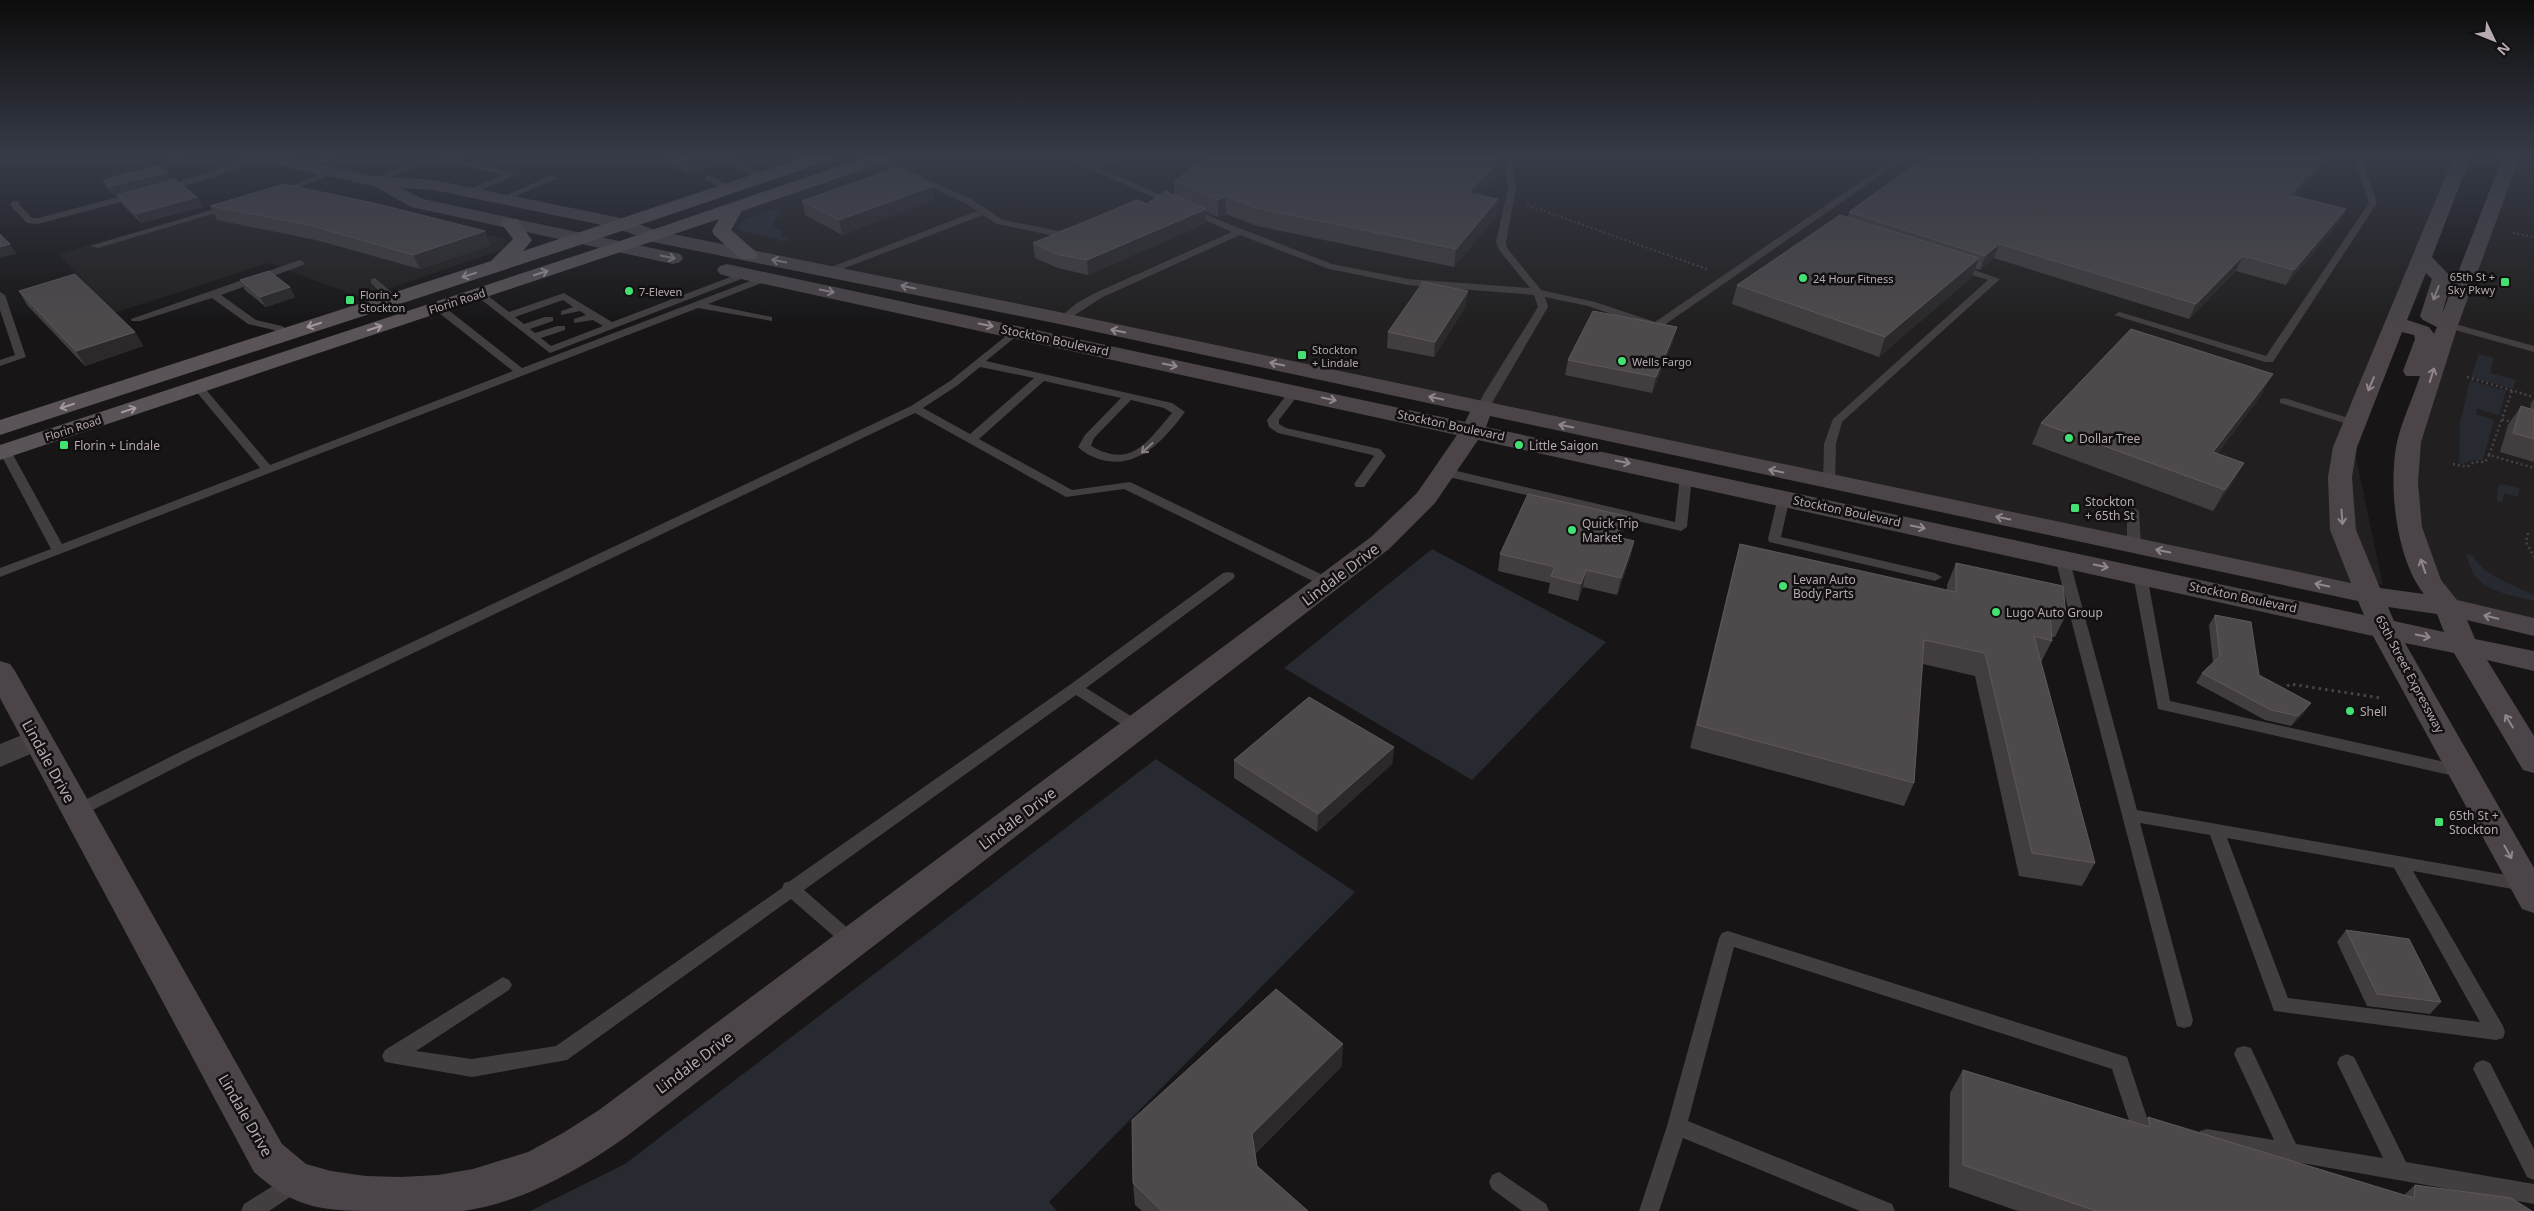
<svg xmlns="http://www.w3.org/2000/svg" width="2534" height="1211" font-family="'Noto Sans',sans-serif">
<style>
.built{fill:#211f1f}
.green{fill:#282a31}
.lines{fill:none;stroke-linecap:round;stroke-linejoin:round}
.path-far2{stroke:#484146;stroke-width:2;stroke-dasharray:2 2.5;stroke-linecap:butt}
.path-far1{stroke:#484146;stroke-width:2.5;stroke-dasharray:2 3;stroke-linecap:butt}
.path{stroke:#484146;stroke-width:3;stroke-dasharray:2.5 4;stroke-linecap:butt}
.lane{fill:#433e40;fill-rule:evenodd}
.street{fill:#433e40;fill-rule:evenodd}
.secondary{fill:#4b4549;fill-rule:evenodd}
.primary{fill:#5a5357;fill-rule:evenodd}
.wall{fill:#423e40}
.shaded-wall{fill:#2b292a}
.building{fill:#4e4a4c;stroke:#5e585c}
.oneway{stroke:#91868d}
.oneway2{stroke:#a498a0}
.oneway3{stroke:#887e84}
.poi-dot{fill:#43e172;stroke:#121011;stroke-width:2}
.labels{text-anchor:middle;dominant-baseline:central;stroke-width:5;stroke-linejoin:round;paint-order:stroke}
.far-poi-label{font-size:11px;fill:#b6a9b2;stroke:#121011;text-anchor:start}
.far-street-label{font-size:11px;fill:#b6a9b2;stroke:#121011}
.street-label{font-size:12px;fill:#b6a9b2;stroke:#121011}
.poi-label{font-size:12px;fill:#b6a9b2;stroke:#121011;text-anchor:start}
.near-street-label{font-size:15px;fill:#b6a9b2;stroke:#121011}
</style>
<rect width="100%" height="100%" fill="#171516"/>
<path class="built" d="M886 156H2470L2355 453 2383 585 2363 578 2369 595 748 255 721 231 736 207Z
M2507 159 2534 164V635L2453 618 2414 523 2411 413Z
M298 186 451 228 505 239 504 249 362 298 268 263 114 313 58 254Z"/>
<path class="green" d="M778 208 776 212 783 213 773 221V226L783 232 781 237H787L788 240 783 241 739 230V226L746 219Z
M2479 354 2494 358 2490 373 2516 380 2513 389 2471 377Z
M2470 380 2506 391 2499 415 2477 409 2476 414 2494 420 2483 460 2468 461 2463 464 2459 463 2460 423Z
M2501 484 2520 488 2518 497 2505 493 2502 502 2497 501 2498 487Z
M1432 549 1606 642 1472 780 1284 668Z
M2466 554 2473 556C2484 576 2514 585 2534 595V601C2514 596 2485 592 2473 573 2470 567 2468 560 2466 554Z
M1156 759 1355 892 1049 1202 1057 1211H530L625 1164Z"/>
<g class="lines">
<path class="path-far2" d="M1527 205 1707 269
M2513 233 2534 237"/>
<path class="path-far1" d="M2467 377 2534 397
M2512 391 2502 419 2514 423
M2489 455 2502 419
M2453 464 2467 467 2474 462H2485L2489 455 2534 468
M2528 533 2526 542 2534 557"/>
<path class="path" d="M2282 690 2290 684 2381 698"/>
<path class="lane" d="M178 156H190L177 163H171V159Z
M255 156 265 157 215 177 162 192 158 189Z
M326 156H338L310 169 303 167Z
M438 156H449L516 175 470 195 466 192 467 190 503 175 439 159Z
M718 156H729L766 177 759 179Z
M876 156 971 199 1003 220 1059 231 1074 226 1079 229 1060 237 997 224 983 215 832 273H826V269L977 211 965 203 873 161V157Z
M1060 156H1072L1092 165 1116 156H1129L1099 168 1231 225 1332 264 1408 279 1530 288 1499 250 1496 242 1508 188 1505 169 1508 156H1516L1513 169 1516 188 1506 242 1507 248 1541 290 1595 302 1655 322 1898 156H1908L1660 328H1652L1588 306 1545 297 1548 307 1489 408 1483 411 1477 408 1483 395 1538 307 1534 295 1408 285 1329 269 1240 235 1103 297C1093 302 1067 323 1060 321V317L1077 303 1095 293 1232 232Z
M2359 156H2367L2364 164 2377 203 2273 362H2265L2114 315 2119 312 2123 313 2266 356 2369 203 2356 164Z
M414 162 421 164 375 183 368 181Z
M330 170 337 172 283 194 276 192Z
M708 175 732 186 733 188 726 190 705 180V176Z
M550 176 557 178 505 201 498 199Z
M137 192 141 195 140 197 38 224 27 223 10 205 13 201H19L20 205 32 218H38Z
M228 205 236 207 98 248 90 246Z
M300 260 305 263 303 265 221 295 256 320 282 326 291 332V336H283L274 330 248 324 212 298 140 321H132L131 319Z
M1953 265H1959L2000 279 1842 422 1836 444 1835 483 1833 486H1825L1823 483 1824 444 1833 419 1988 280 1953 269Z
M746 271 751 274 749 276 550 353 474 294 483 292 509 312 564 293 612 322ZM563 300 573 307 561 311V315L580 311 586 315 574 319V323L593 320 603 326 551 346 541 338 565 330V326H557L535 333 530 329 553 321V317H545L524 324 515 317Z
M766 275 769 276V280L708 304 772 317V321L698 308 0 577V568L51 549 0 453 1 448H9L11 451 62 544 260 468 194 389V385H202L270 465 513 371 434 309V305H442L522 368Z
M375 278 397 297V301H389L371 283V279Z
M0 292 5 295 26 357 0 366V360L15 355 0 310Z
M2448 322 2534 346V352L2444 327V323Z
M1016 328 1020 329V333L986 361 1172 403 1185 412C1164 440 1139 469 1102 460 1094 458 1084 453 1078 447L1085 435 1121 398 1044 381 979 439 1072 490 1130 482 1333 580 1335 583 1333 586H1323L1124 489 1066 497 915 413 194 758 83 815 77 817 71 815 69 811 71 807 184 750 911 406 950 381ZM980 367 1034 378 970 434 923 408 958 385ZM1131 400 1164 408 1172 413C1147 442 1132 469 1091 446L1094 438Z
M1295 388 1301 391 1279 420V424L1286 428 1380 449 1386 456 1364 487H1356L1354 484 1374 456 1372 455 1278 433 1269 427 1267 420 1291 389Z
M2284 398 2358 421 2360 423 2354 426 2280 403V399Z
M1444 468 1675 522 1680 476 1686 472 1692 476 1687 527 1681 531 1440 475 1438 472Z
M1784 493 1790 497 1781 537 1935 573 1942 577 1935 581 1769 542 1768 539 1778 497Z
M2133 507 2139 511 2141 545 2134 549 2127 545V511Z
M2062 554 2069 558 2137 810 2529 879 2532 884 2529 889 2523 891 2413 871 2503 1026 2505 1032 2503 1038 2496 1040 2274 1011 2210 835 2140 823 2193 1020 2191 1026 2184 1028 2177 1026 2055 558ZM2227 838 2394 868 2480 1022 2288 998Z
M2140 571 2147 575 2170 701 2463 766 2469 768 2471 772 2469 776 2463 778 2158 709 2133 575Z
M1228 572 1233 573 1235 576 1233 579 1086 688 1142 723 1145 727 1142 731H1132L1076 695 804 890 858 937 861 942 858 947 852 949 846 947 791 899 567 1060 472 1077 385 1062 382 1056 385 1050 503 977 509 980 512 985 509 990 416 1051 472 1059 556 1046 782 888 784 883 790 881 1071 684 1223 573Z
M1728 931 2127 1057 2147 1118 2161 1121 2164 1128 2161 1135 2154 1137 2133 1133 2112 1069 1734 947 1688 1121 1892 1204 1895 1211H1860L1683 1138 1659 1211H1639L1667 1126 1719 938 1722 933Z
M2244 1046 2251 1048 2296 1144 2383 1158 2337 1063 2340 1057 2347 1054 2354 1057 2406 1162 2534 1184V1204L2200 1145 2197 1138 2200 1131 2207 1129 2274 1140 2234 1054 2237 1048Z
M2483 1060 2490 1063 2534 1149V1180L2527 1177 2473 1069 2476 1063Z
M295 1172 302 1175 305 1182 302 1189 269 1211H241L244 1204Z
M1499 1172 1546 1204 1549 1211H1522L1492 1189 1489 1182 1492 1175Z"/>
<path class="street" d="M37 729 47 733 52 740 47 747 0 767V744Z"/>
<path class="secondary" d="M251 156H283L372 176 434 180 621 218 658 231 1064 313 2351 583 2330 530 2328 477 2333 447 2454 156H2471L2432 257 2452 278 2442 314 2503 156H2520L2458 325 2421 442 2418 483 2422 527 2441 580 2457 600 2534 618V636L2467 620 2475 639 2534 651V671L2487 660 2534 736V773L2523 770 2454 653 2405 643 2534 868V913L2522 909 2373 636 1478 440 1435 503 1389 549 627 1136C579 1170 522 1203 463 1211 437 1211 409 1211 383 1211 327 1211 297 1211 254 1172L0 698V661L10 664 15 671 282 1144 306 1164 331 1171 366 1176 401 1177 438 1175 473 1169 528 1152 563 1133 599 1110 1371 537 1417 493 1457 435 727 276 720 274 717 270 720 266 727 264 1465 422 1470 412 1064 325 653 242 616 228 434 190 401 188 423 199 680 254 683 258 680 262 673 264 411 207 374 186 259 161ZM2426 273 2432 279 2420 316 2423 320 2437 327 2434 334 2429 327 2407 320ZM2402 332 2414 335 2415 339 2403 371 2406 376H2420C2413 398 2402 420 2397 442 2388 485 2396 559 2424 594L2380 588 2356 530 2352 477 2357 447ZM1490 416 2358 601 2364 615 1486 427ZM2388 607 2437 614 2444 632 2394 621Z"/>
<path class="primary" d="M808 156H833L831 160 589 242 0 435V420L491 261 513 239 501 223 503 219H517L532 240 523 251Z
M868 156H893L891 160 742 211 731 230 755 251 758 255 755 259H741L714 235 712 231 719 219 0 460V445L614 243Z"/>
</g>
<path class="wall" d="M658 156H718L720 164 689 174Z
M1179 156H1485L1500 159 1498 176 1480 196 1496 217 1454 267 1257 226 1226 214 1218 217 1206 212V223L1088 275 1058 268 1035 258 1033 243 1174 195V181L1202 160Z
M1927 156H2330L2327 162 2295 196 2339 223 2286 285 2236 271 2189 319 1994 258 1980 270 1975 269 1972 277 1879 357 1732 304 1737 285 1848 217 1849 212Z
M167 172 171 180 197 197 202 207 141 223 122 204 118 196H115L108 189 103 180Z
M935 199 842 235 805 215 802 201Z
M210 206 491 245 420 269 316 240 217 220Z
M240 280 295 297 266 307 245 290Z
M19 291 135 332 143 346 85 366 27 305Z
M1466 306 1434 357 1387 348 1388 332Z
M1673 342 1652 393 1565 375 1568 360Z
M2262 394 2217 454 2232 484 2213 511 2032 444 2041 423Z
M2534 399V462L2500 452 2508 425 2521 406 2530 409 2531 403Z
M1626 516 1621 538 1634 541 1630 558 1617 595 1583 587 1578 601 1548 593 1550 583 1498 571 1500 554Z
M1740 544 1947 590V585L1956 563 2066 615 2055 637H2051L2052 641 2041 662 2095 863 2082 886 2019 876 1975 676 1923 664 1914 783 1904 806 1690 748 1734 566Z
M2215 615 2259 675 2311 703 2304 713 2291 726 2265 720 2196 683 2202 673 2213 663 2209 625Z
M1394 747 1392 764 1317 832 1234 778V760Z
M2346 930 2441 1002 2430 1014 2367 1006 2337 942Z
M1342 1066 1255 1154 1257 1166 1308 1211H1142L1135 1205 1133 1183Z
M1963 1070 2143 1125 2148 1117 2404 1195 2415 1185 2532 1211H2018L1949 1187 1950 1093Z"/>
<path class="shaded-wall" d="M698 156H718L720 164 689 174 685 160Z
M2327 156H2330L2327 162 2283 208 2290 195Z
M1500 159 1498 176 1466 211 1468 193Z
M167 172 172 181 115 196 109 187Z
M933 186 935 199 842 235 839 220Z
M1226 196V214L1218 217V200Z
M197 197 202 207 141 223 136 214Z
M1498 199 1496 217 1454 267 1456 249Z
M1206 209V223L1088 275 1087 260Z
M2346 209 2339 223 2286 285 2294 270Z
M485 231 491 245 420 269 413 255Z
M10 244 16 254 0 258V247Z
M1999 244 1994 258 1980 270 1985 256Z
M2243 256 2236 271 2189 319 2196 304Z
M1979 258 1972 277 1879 357 1885 337Z
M290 287 295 297 266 307 260 297Z
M1468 291 1466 306 1434 357 1435 342Z
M1677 327 1673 342 1652 393 1656 377Z
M135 332 143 346 85 366 76 351Z
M2273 374 2262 394 2202 473 2213 452Z
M2244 463 2232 484 2213 511 2225 490Z
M1626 516 1623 533 1615 554 1618 537Z
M1634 541 1630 558 1617 595 1621 578Z
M1586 570 1583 587 1578 601 1581 584Z
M2311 703 2304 713 2291 726 2298 716Z
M1394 747 1392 764 1317 832 1318 814Z
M1343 1044 1342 1066 1252 1156V1134Z"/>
<path class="building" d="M678 156H698L685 160Z
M1208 156H1485L1500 159 1468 193 1498 199 1456 249 1256 208 1226 196 1218 200 1174 181Z
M1927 156H2327L2290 195 2346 209 2294 270 2243 256 2196 304 1999 244 1985 256 1849 212Z
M159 165 167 172 109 187 103 180Z
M896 168 933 186 839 220 802 201Z
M175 179 197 197 136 214 117 195Z
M284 184 378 204 485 231 413 255 309 225 210 206Z
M1165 191 1206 209 1087 260 1056 254 1033 243 1137 200 1147 204Z
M1840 215 1979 258 1885 337 1737 285Z
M0 234 10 244 0 247Z
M269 271 290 287 260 297 240 280Z
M75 274 135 332 76 351 19 291Z
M1423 282 1468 291 1435 342 1388 332Z
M1593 311 1677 327 1656 377 1568 360Z
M2131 329 2273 374 2213 452 2244 463 2225 490 2041 423Z
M2521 406 2534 410V439L2513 433Z
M1528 494 1626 516 1618 537 1634 541 1621 578 1586 570 1581 584 1551 576 1555 567 1500 554Z
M1740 544 1956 592V563L2063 586 2066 615 2050 611 2052 641 2034 636 2095 863 2032 853 1985 653 1924 640 1914 783 1697 725Z
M2215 615 2251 622 2259 675 2311 703 2298 716 2271 710 2202 673 2220 656Z
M1309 697 1394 747 1318 814 1234 760Z
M2346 930 2409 939 2441 1002 2377 994Z
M1276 989 1343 1044 1252 1134 1257 1166 1308 1211H1162L1133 1183 1132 1120Z
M1963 1070 2150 1127 2148 1117 2414 1198 2415 1185 2511 1198 2532 1211H2096L1963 1165Z"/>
<defs><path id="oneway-shaft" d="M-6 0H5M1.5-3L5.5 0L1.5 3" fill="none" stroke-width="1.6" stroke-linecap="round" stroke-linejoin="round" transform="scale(1.25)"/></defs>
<g class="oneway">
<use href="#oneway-shaft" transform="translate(668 257) rotate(12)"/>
<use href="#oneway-shaft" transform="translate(779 261) rotate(-169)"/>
<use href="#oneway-shaft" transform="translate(908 287) rotate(-168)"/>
<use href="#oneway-shaft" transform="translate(827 291) rotate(12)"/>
<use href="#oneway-shaft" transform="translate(2436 293) rotate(111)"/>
<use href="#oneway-shaft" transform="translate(986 325) rotate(12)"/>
<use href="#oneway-shaft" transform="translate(1118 331) rotate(-168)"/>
<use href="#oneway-shaft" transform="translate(1277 364) rotate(-168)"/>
<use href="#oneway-shaft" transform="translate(1170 365) rotate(12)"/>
<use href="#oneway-shaft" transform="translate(2432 375) rotate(-72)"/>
<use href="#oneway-shaft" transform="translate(2371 384) rotate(113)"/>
<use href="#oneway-shaft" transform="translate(1436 398) rotate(-168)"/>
<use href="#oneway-shaft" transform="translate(1329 399) rotate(12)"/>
<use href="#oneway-shaft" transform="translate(1566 426) rotate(-168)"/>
<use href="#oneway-shaft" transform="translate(1623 462) rotate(12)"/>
<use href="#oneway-shaft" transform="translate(1776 471) rotate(-168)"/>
<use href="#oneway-shaft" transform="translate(2342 517) rotate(86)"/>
<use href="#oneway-shaft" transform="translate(2003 518) rotate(-168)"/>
<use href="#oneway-shaft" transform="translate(1918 527) rotate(12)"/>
<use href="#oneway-shaft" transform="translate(2163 551) rotate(-168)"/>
<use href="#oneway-shaft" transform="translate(2101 566) rotate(12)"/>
<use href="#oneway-shaft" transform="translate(2423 566) rotate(-109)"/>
<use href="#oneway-shaft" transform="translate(2322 585) rotate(-168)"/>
<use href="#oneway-shaft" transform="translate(2491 617) rotate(-167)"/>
<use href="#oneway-shaft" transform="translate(2423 636) rotate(12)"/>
<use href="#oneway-shaft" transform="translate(2509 721) rotate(-121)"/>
<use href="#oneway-shaft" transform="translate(2508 852) rotate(61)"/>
</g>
<g class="oneway2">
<use href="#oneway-shaft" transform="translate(541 273) rotate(-18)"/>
<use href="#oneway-shaft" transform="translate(469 275) rotate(162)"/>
<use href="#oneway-shaft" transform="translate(314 325) rotate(162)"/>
<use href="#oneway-shaft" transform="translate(375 328) rotate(-18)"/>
<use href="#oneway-shaft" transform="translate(67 406) rotate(162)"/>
<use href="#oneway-shaft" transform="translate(129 410) rotate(-18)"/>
</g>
<use class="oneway3" href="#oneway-shaft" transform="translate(1147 448) rotate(138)"/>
<linearGradient id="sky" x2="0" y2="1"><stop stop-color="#0d0c0c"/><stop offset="0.48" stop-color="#363b47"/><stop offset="1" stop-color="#363b47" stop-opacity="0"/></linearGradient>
<rect width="2534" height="326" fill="url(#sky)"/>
<g class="poi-dot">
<circle cx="1803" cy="278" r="5"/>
<rect x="2500" y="277" width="10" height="10" rx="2.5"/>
<circle cx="629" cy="291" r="5"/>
<rect x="345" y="295" width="10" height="10" rx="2.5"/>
<rect x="1297" y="350" width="10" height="10" rx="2.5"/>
<circle cx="1622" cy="361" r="5"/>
<circle cx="2069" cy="438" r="5"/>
<rect x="59" y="440" width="10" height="10" rx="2.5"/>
<circle cx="1519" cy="445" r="5"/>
<rect x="2070" y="503" width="10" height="10" rx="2.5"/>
<circle cx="1572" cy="530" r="5"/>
<circle cx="1783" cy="586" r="5"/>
<circle cx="1996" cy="612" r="5"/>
<circle cx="2350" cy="711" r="5"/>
<rect x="2434" y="817" width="10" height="10" rx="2.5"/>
</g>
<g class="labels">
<g class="far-poi-label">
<text x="2495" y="276" text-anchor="end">65th St +<tspan x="2495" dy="13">Sky Pkwy</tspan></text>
<text x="1813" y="278">24 Hour Fitness</text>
<text x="639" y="291">7-Eleven</text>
<text x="360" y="294">Florin +<tspan x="360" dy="13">Stockton</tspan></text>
<text x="1312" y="349">Stockton<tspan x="1312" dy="13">+ Lindale</tspan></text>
<text x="1632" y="361">Wells Fargo</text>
</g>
<g class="far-street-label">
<text transform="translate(457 301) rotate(-18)">Florin Road</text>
<text transform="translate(73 428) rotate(-18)">Florin Road</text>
</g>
<g class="street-label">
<text transform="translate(1055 340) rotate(12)">Stockton Boulevard</text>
<text transform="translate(1451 425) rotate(12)">Stockton Boulevard</text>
<text transform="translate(1847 511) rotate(12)">Stockton Boulevard</text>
<text transform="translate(2243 597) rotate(12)">Stockton Boulevard</text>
<text transform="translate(2410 674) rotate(62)">65th Street Expressway</text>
</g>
<g class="poi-label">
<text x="2079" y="438">Dollar Tree</text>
<text x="74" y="445">Florin + Lindale</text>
<text x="1529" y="445">Little Saigon</text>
<text x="2085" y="501">Stockton<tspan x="2085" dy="14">+ 65th St</tspan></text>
<text x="1582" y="523">Quick Trip<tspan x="1582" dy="14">Market</tspan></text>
<text x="1793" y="579">Levan Auto<tspan x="1793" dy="14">Body Parts</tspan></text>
<text x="2006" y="612">Lugo Auto Group</text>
<text x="2360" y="711">Shell</text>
<text x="2449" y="815">65th St +<tspan x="2449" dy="14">Stockton</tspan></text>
</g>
<g class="near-street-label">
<text transform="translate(1340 574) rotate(-37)">Lindale Drive</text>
<text transform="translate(49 761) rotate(61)">Lindale Drive</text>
<text transform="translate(1017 818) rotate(-37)">Lindale Drive</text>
<text transform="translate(694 1062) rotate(-37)">Lindale Drive</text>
<text transform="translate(246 1115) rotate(60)">Lindale Drive</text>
</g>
</g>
<g transform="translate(2494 40) rotate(133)" stroke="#121011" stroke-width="4" paint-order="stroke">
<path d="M0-4L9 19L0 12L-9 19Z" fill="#b6a9b2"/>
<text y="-8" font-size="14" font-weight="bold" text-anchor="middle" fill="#b6a9b2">N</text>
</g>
</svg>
